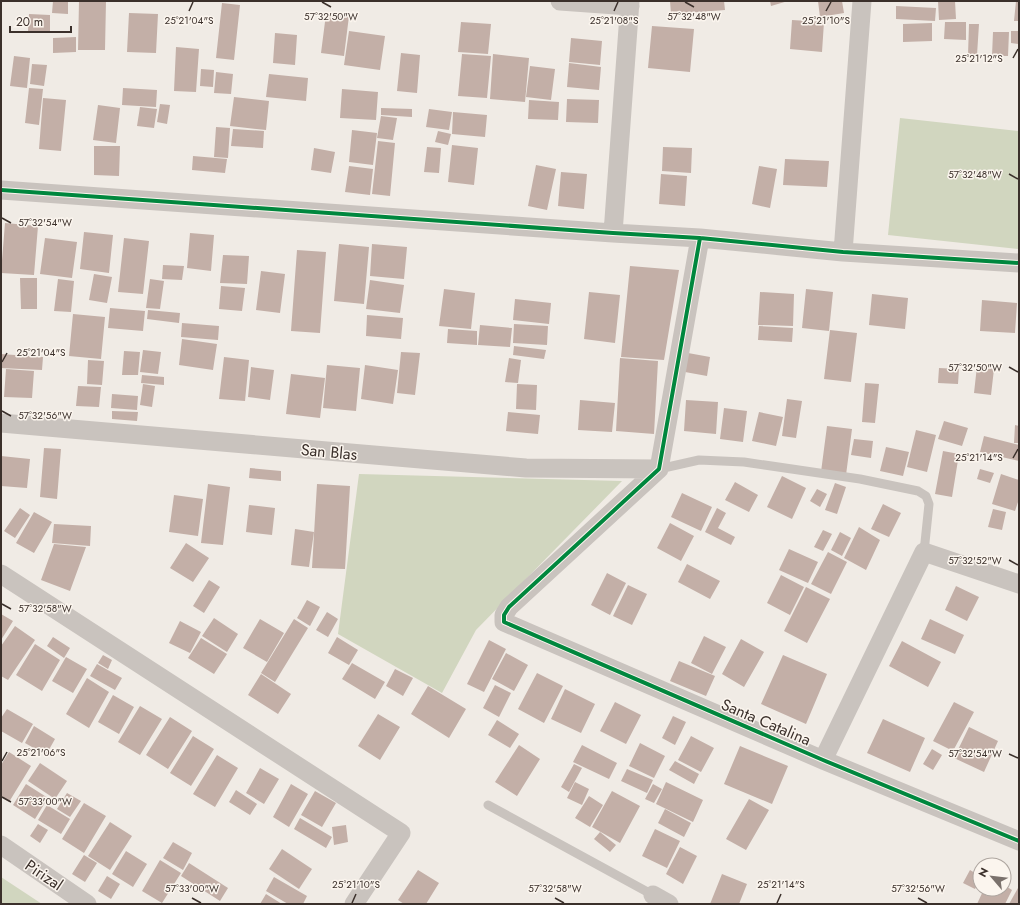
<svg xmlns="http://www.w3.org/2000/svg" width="1020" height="905" font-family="Jost,sans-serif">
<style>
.green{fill:#d1d6bf}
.building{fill:#c3afa7}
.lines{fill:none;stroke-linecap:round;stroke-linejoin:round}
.lane{stroke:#c9c3be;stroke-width:9}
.street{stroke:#c9c3be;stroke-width:19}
.cycleway-casing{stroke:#fbf5ee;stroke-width:6}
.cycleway{stroke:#00873e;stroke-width:4}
.ticks{fill:none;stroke:#3b302b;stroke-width:1.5}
.labels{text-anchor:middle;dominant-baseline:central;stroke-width:3;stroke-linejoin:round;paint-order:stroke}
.street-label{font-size:16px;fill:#3b302b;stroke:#fbf5ee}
.ticks-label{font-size:10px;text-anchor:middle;fill:#3b302b;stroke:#fbf5ee;stroke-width:3;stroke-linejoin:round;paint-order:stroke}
</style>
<rect width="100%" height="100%" fill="#f0ebe5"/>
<path class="green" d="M900 118 1019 131V249L888 235Z
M359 474 622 481 476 630 442 693 338 634Z
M1 877 42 904H1Z"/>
<path class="building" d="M53 1H68V14L52 13Z
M79 1H106L105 50H78Z
M670 1H724L725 10 671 14Z
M770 1H788L771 6Z
M818 1H842L844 13 820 17Z
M938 1H955L956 19 939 20Z
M1016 1H1019V21H1014Z
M222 3 240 5 234 60 216 58Z
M896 6 936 8 935 21 896 19Z
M129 13 158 14 156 53 127 52Z
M29 14 50 15V32L28 31Z
M326 14 349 16 344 56 321 53Z
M792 20 824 22 822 52 790 49Z
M461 22 491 24 488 54 458 52Z
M945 22H966V40L944 39Z
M932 23V41L903 42V24Z
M969 24H979L977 55H968Z
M652 26 694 29 690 72 648 68Z
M349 31 385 36 380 70 344 65Z
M1011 31H1019V44L1011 43Z
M993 32H1009L1008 56H992Z
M275 33 297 35 295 65 273 63Z
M76 37V52L53 53V38Z
M571 38 602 41 600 65 569 62Z
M176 47 199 49 196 92 174 91Z
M401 53 420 55 417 93 397 91Z
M462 54 491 56 487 98 458 96Z
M493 54 529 58 525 102 490 99Z
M14 56 30 58 27 88 10 86Z
M569 63 601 67 599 90 567 87Z
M32 64 47 65 44 86 30 84Z
M530 66 555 69 551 100 526 97Z
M201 69 214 70 213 87 200 86Z
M216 72 233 74 231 94 214 93Z
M269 74 308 78 306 101 266 97Z
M29 88 43 89 39 125 25 123Z
M123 88 157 90 156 107 122 105Z
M342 89 378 92 376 120 340 118Z
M234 97 269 101 266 130 230 126Z
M43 98 66 100 61 151 39 149Z
M567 99 599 100 598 123 566 122Z
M529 100 559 102 558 120 528 119Z
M160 104 170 105 167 124 157 122Z
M98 105 120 108 116 143 93 140Z
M140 107 157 109 154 128 137 126Z
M381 108 412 109V117L381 115Z
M429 109 452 112 449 130 426 127Z
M453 112 487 115 485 137 452 134Z
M381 116 397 118 393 140 377 138Z
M216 127 230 128 228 158 214 157Z
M233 129 264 131 263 148 231 146Z
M352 130 377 133 373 165 349 162Z
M438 131 451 134 448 145 435 142Z
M378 141 395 143 390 196 372 194Z
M452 145 478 148 474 185 448 182Z
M94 146H120L119 176 94 175Z
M427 147 441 148 439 173 424 172Z
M663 147 692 148 691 173 662 171Z
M314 148 335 152 331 173 311 170Z
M193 156 227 159 225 173 192 170Z
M785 159 829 161 827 187 783 185Z
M536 165 556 169 547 210 528 206Z
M349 166 373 169 370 195 345 192Z
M759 166 777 169 770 208 752 204Z
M561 172 587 174 584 209 558 206Z
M661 174 687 176 685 206 659 204Z
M5 223 38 226 34 275 1 273Z
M84 232 113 235 109 273 80 269Z
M190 233 214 235 211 271 187 268Z
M45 238 77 242 72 278 40 274Z
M124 238 149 241 143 294 118 292Z
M339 244 369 247 364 304 334 301Z
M372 244 407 247 404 279 370 276Z
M297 250 326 252 320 333 291 331Z
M223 255 249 256 247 284 220 283Z
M163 265 184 266 182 280 162 279Z
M630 266 679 270 664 360 621 357Z
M261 271 285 274 280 313 256 310Z
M94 274 112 277 107 303 89 300Z
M20 278H37V309H21Z
M58 279 74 281 71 312 54 311Z
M150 279 164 281 160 309 146 308Z
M370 280 404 285 400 313 366 309Z
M221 286 245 288 242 311 219 309Z
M444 289 475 293 471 329 439 326Z
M806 289 833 292 829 331 802 328Z
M589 292 620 295 615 343 584 339Z
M760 292 794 294 793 326 758 325Z
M872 294 908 298 905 329 869 325Z
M515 299 551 303 549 324 513 320Z
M982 300 1017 303 1015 333 980 331Z
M110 308 145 311 143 331 108 328Z
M148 310 180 313 179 323 147 319Z
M73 314 105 317 101 359 69 356Z
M367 315 403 318 401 339 366 336Z
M182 323 219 326 218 340 181 337Z
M514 324 548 326 547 345 513 343Z
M480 325 512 328 510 347 478 345Z
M759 326 793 328 792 342 758 340Z
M448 329 477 331V345L447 343Z
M830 330 857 333 851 382 824 379Z
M182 339 217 344 213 370 179 365Z
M514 346 546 350 544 359 513 355Z
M143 350 161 352 158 374 140 372Z
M124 351 140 352 138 375H122Z
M401 352 420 353 415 395 397 393Z
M688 353 710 357 707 376 685 372Z
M1 354 43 357 42 370 1 368Z
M224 357 249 360 245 401 219 399Z
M509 358 521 360 518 383 505 382Z
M620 358 658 361 654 434 616 431Z
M88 360 104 361 102 385 87 384Z
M327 365 360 368 356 411 323 408Z
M365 365 398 370 393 404 361 399Z
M977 366 994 369 991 395 974 393Z
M251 367 274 370 270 400 248 397Z
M939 368 959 369 958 384 938 383Z
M6 369 34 371 32 398 4 397Z
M291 374 325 378 320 418 286 414Z
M142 375 164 377V385L141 383Z
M865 383 879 384 875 423 862 422Z
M143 384 155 386 152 407 140 405Z
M517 384 537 385 536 410 516 409Z
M78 386 101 387 99 407 76 406Z
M112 394 138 396 137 410 111 408Z
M787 399 802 401 796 438 782 436Z
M580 400 615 403 612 432 578 430Z
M686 400 718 402 716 434 684 431Z
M724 408 747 411 743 442 720 439Z
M112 411 138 412 137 421 112 419Z
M508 412 540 415 538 434 506 431Z
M759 412 783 417 776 446 752 441Z
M944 421 968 428 962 446 938 439Z
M1015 425 1019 426V443H1014Z
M827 426 852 429 846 475 821 472Z
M916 430 936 435 927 472 907 467Z
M984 436 1019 445V461L980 452Z
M854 439 873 441 871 458 851 455Z
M886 447 909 452 903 476 880 471Z
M44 448 61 449 57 499 40 497Z
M943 451 959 454 952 497 935 494Z
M1 456 30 459 27 488 1 486Z
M250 468 281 471V481L249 478Z
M980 469 994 473 990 483 977 479Z
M1001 474 1019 480V499L1015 511 992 504Z
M782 476 806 488 792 519 767 507Z
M735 482 758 495 749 512 725 500Z
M835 483 846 487 837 514 825 510Z
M208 484 230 487 223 545 201 543Z
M317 484 350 486 345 569 312 568Z
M817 489 827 494 820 507 810 501Z
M682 493 712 507 701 531 671 517Z
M174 495 203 499 198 536 169 532Z
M883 504 901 513 889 537 871 529Z
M249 505 275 508 272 535 246 532Z
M20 508 30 515 15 538 4 531Z
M717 508 726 513 718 528 735 537 731 545 705 532Z
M993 509 1006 512 1002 530 988 527Z
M34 512 52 522 34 553 16 543Z
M670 523 694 536 681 561 657 548Z
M54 524 91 526 90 546 52 543Z
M859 527 880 540 866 570 844 558Z
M295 529 314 532 309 567 291 565Z
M823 530 832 534 823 551 814 547Z
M840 532 851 538 842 556 831 550Z
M186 543 209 558 193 582 170 568Z
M54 544 86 547 70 591 41 580Z
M789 549 818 562 808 583 779 570Z
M828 552 847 562 831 594 811 584Z
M687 564 720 581 710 599 678 582Z
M607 573 626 583 610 615 591 605Z
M781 575 804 587 790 615 767 603Z
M209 580 220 587 204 613 193 606Z
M628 585 647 594 632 625 613 616Z
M956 586 979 597 967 621 945 610Z
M806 587 830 599 807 643 784 631Z
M307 600 320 607 310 626 297 618Z
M327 612 338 619 328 637 316 630Z
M1 614 13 621 1 640Z
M214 618 238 634 227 652 202 636Z
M260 619 284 633 267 662 243 648Z
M294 619 308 628 275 682 261 673Z
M930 619 964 635 955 654 921 639Z
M180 621 201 632 190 653 169 643Z
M15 626 35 640 8 680 1 676V646Z
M704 636 726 647 712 674 691 663Z
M53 637 70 648 64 658 47 646Z
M337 637 358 650 349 665 328 653Z
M201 638 227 654 214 674 188 658Z
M741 639 764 652 744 687 722 674Z
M489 640 506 649 484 692 467 684Z
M902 641 941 662 928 687 889 666Z
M35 644 60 660 42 691 16 675Z
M506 653 528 665 514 691 492 679Z
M103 655 112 660 108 669 98 663Z
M783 655 827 674 806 724 761 704Z
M66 657 87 669 73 693 52 681Z
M679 661 715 676 706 696 670 681Z
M352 663 385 682 375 699 342 679Z
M97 664 122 678 115 690 90 676Z
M395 669 413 678 403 696 386 686Z
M537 673 563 686 544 723 518 709Z
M261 674 291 694 278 714 248 695Z
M87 678 109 692 89 728 66 714Z
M495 685 511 693 499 717 483 708Z
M428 686 466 709 449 738 411 714Z
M565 689 595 704 581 733 551 719Z
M113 695 134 707 119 734 98 722Z
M615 702 641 715 626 744 600 731Z
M954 702 974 712 953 751 933 741Z
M140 706 162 719 140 755 118 742Z
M7 709 33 724 22 743 1 731V718Z
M378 714 400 727 380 760 358 746Z
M673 716 686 722 675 745 662 738Z
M170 717 192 731 168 769 146 755Z
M883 719 925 738 910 772 867 753Z
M497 720 519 734 510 748 488 735Z
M34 726 55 739 46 755 25 743Z
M969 727 998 741 984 772 954 758Z
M193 736 214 749 191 786 170 773Z
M691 736 714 748 701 772 678 760Z
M640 743 665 756 654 778 629 766Z
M519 745 540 759 517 796 495 782Z
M582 745 617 763 609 779 573 762Z
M740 746 788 766 772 804 724 784Z
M932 749 942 755 933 770 923 764Z
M9 752 31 766 9 802 1 797V765Z
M217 755 238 768 215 807 193 794Z
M675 761 699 774 694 784 669 770Z
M40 763 67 781 55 799 28 781Z
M574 764 582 768 569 792 561 787Z
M260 768 279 779 264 804 246 793Z
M627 769 653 780 647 793 621 781Z
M575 782 589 789 582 805 567 798Z
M666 782 703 800 693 822 656 804Z
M26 784 48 798 35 819 13 805Z
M291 784 308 794 289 827 273 817Z
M653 784 662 789 654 803 645 799Z
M236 790 257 804 250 815 229 802Z
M315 791 336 803 322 827 301 815Z
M612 791 640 806 620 843 592 827Z
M67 793 81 801 70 817 57 809Z
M589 796 603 805 590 827 575 818Z
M749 799 769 810 746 850 726 839Z
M84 803 106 816 84 853 62 839Z
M47 805 70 819 61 834 38 820Z
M665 809 691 823 684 837 658 823Z
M300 818 332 837 326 848 294 829Z
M110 822 132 836 110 870 88 856Z
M38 824 48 830 40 843 30 836Z
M346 825 348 842 334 845 332 827Z
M655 829 680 841 667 868 642 856Z
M600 832 616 845 610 852 594 839Z
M173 842 192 853 183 870 163 858Z
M680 847 697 856 683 884 666 874Z
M282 849 312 869 299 889 269 869Z
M126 851 147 864 133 887 112 874Z
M84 855 97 863 85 882 72 874Z
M160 860 181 873 162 903 142 891Z
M189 863 228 888 220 901 181 876Z
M418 870 439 883 426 904H404L398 900Z
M970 870 980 876V880L975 889 963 883Z
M722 874 747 884 739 904H710Z
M107 876 120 884 111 899 98 891Z
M274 877 307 896 303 904H288L266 891Z
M1004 885 1012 890 1005 904H977L984 889H1004Z
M1018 888 1019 889V904H1009Z
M266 894 282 904H260Z"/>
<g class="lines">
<path class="lane" d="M659 469 699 460 744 462 860 479 918 491 926 496 929 504 924 552
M488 805 653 895"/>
<path class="street" d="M560 1 630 6
M1 190 613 233 700 238 843 252 1019 263
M613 233 630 1
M700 238 659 469 509 607 504 615V622L823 760 1019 841
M843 252 862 1
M1 423 526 468 659 469
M1 574 401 833 354 904
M823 760 924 552 1019 584
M1 845 87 904
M653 895 669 904"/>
<g class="cycleway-casing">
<path id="cycleway" d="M1 190 613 233 700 238 843 252 1019 263
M700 238 659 469 509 607 504 615V622L823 760 1019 841"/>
</g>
<use href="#cycleway" class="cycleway"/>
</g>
<path class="ticks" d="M322 2 331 7M685 2 694 7M189 11 193 2M614 11 618 2M826 11 831 2M1013 58 1018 49M1009 174 1018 179M2 218 11 223M2 362 7 353M1009 367 1018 372M2 411 11 416M1013 458 1018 449M1009 560 1018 565M2 604 11 609M1009 754 1018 758M2 761 7 752M2 797 11 802M192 898 201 903M555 898 564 903M918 898 927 903M352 903 356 894M777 903 781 894"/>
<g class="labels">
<g class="street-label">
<text transform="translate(329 452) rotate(5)">San Blas</text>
<text transform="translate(766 722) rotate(23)">Santa Catalina</text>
<text transform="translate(44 875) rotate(34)">Pirizal</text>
</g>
</g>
<g class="ticks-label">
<text x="331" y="20">57°32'50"W</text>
<text x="694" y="20">57°32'48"W</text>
<text x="189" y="24">25°21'04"S</text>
<text x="614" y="24">25°21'08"S</text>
<text x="826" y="24">25°21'10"S</text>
<text x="979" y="62">25°21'12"S</text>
<text x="975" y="178">57°32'48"W</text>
<text x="45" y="226">57°32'54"W</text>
<text x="41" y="356">25°21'04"S</text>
<text x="975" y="371">57°32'50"W</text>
<text x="45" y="419">57°32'56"W</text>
<text x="979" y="461">25°21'14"S</text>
<text x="975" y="564">57°32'52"W</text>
<text x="45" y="612">57°32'58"W</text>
<text x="41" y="756">25°21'06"S</text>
<text x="975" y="757">57°32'54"W</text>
<text x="45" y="805">57°33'00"W</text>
<text x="356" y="888">25°21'10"S</text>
<text x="781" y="888">25°21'14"S</text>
<text x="192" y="892">57°33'00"W</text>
<text x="555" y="892">57°32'58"W</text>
<text x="918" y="892">57°32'56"W</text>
</g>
<rect width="1020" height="905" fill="none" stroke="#3b302b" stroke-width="4"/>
<g transform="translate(992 877) rotate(298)"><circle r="19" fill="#fbf5ee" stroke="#aea6a0"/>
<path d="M0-3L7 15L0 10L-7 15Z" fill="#7a716c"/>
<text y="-6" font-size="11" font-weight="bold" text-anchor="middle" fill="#3b302b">N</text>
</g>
<path d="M10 26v6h61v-6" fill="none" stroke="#3b302b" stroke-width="2"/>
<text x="16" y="26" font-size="12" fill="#3b302b" stroke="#fbf5ee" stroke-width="3" paint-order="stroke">20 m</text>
</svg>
